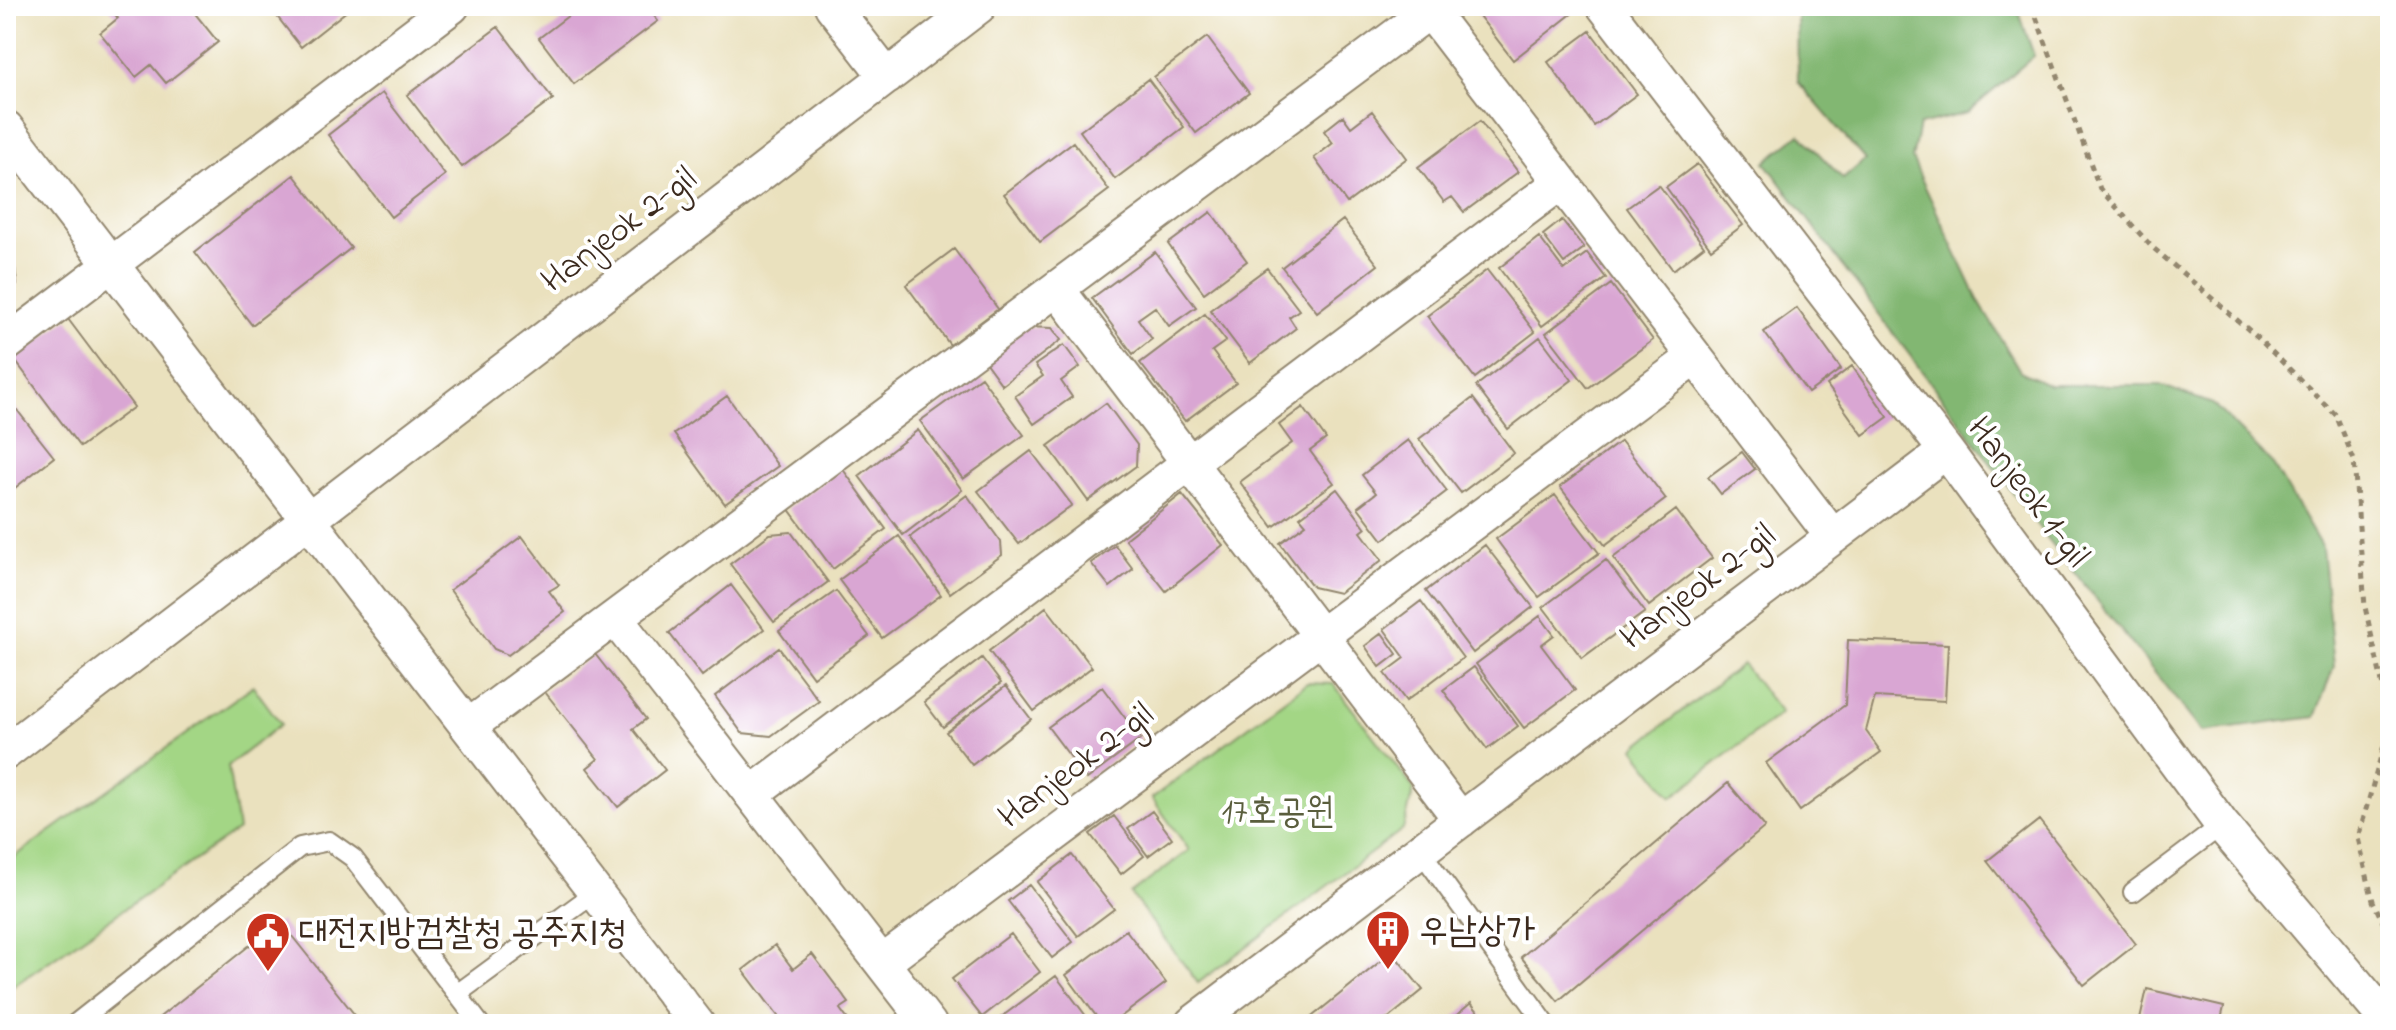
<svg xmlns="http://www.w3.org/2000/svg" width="2396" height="1030" font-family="'Indie Flower','Poor Story',sans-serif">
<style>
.green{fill:#a3d685;stroke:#6f8052;stroke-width:2}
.forest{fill:#82b772;stroke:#5e7048;stroke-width:2}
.building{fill:#d9a6d3}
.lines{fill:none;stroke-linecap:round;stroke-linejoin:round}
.service-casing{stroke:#92866e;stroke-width:22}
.minor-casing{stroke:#92866e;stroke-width:38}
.path{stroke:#92866e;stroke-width:5;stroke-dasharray:6 6;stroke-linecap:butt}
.service{stroke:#fff;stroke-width:18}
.minor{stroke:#fff;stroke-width:34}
.labels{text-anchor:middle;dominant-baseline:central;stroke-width:8;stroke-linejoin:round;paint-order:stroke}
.street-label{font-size:36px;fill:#3b2a1e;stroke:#fff}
.park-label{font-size:36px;fill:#5a5e3d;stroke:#fff}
.poi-label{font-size:36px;fill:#3b2a1e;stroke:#fff;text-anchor:start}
</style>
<rect width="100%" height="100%" fill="#fff"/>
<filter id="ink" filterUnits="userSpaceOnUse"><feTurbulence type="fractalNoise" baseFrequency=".0125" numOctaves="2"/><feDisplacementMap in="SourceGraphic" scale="16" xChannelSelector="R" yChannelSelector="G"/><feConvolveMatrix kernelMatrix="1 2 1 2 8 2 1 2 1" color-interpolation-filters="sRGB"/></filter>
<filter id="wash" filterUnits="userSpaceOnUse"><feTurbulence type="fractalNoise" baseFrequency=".006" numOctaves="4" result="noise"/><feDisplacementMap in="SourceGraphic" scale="32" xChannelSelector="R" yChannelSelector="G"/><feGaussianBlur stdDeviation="1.8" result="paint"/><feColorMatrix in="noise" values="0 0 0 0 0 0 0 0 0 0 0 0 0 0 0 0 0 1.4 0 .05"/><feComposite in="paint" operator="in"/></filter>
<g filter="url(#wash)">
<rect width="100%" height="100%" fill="#eae1be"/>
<path class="green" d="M1742 664 1781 713 1672 797 1634 748Z
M1307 683 1333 684 1414 789 1403 829 1198 983 1131 894 1189 850 1152 798Z
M253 686 281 724 228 766 238 830 6 991V863Z"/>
<path class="forest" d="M1797 6H2017L2034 56 1967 113 1919 125 1912 159 1979 302 2020 371 2049 385H2160L2213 404 2272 463 2322 548 2334 666 2315 717 2202 732 2037 525 1765 162 1800 134 1843 179 1865 160 1798 82Z"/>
<g id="blocks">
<path class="building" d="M108 6H189L218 42 166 83 151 65 136 77 100 33 118 18Z
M269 6H353L301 47Z
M581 6H646L658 21 574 84 539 38Z
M1477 6H1570L1574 12 1513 60 1473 8Z
M498 27 553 99 462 167 407 95Z
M1590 31 1637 94 1594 126 1548 62Z
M1207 37 1249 93 1196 133 1154 77Z
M1148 79 1184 127 1115 179 1080 131Z
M382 93 445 175 391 217 328 135Z
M1372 111 1407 158 1347 203 1314 158 1333 143 1324 131 1343 116 1351 127Z
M1480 121 1518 172 1464 212 1452 197 1444 202 1418 167Z
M1073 142 1109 190 1040 242 1004 194Z
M1697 164 1743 225 1711 249 1666 187Z
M294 175 351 248 252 325 195 252Z
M1659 185 1704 246 1673 270 1627 208Z
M1211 212 1247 261 1204 293 1168 244Z
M1343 220 1378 265 1317 312 1282 267Z
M1562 220 1584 248 1564 263 1543 235Z
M6 234 12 242 17 284 6 292Z
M1539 237 1564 270 1587 253 1606 278 1542 326 1499 268Z
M954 249 998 309 950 345 906 285Z
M1155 252 1196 307 1169 326 1155 307 1138 319 1152 339 1133 354 1092 298Z
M1267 268 1299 310 1289 317 1296 328 1250 363 1210 310Z
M1487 270 1535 332 1475 378 1427 316Z
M1611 284 1653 340 1588 388 1546 333Z
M1797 308 1841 369 1808 393 1764 332Z
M1205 314 1226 341 1212 351 1236 383 1185 421 1140 363Z
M68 319 134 407 80 447 14 359Z
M1025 327 1052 328 1061 340 1002 385 983 359Z
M1540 337 1572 380 1508 429 1476 386Z
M1064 345 1080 367 1061 381 1072 397 1034 424 1015 396 1043 376 1035 365Z
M1852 366 1888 417 1863 435 1827 385Z
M981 377 1024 435 963 479 920 421Z
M6 396 54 457 6 495Z
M727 396 778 466 725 504 674 434Z
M1473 398 1514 453 1461 493 1419 439Z
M1106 403 1137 445 1136 466 1088 501 1048 446Z
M1303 407 1326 439 1310 451 1334 483 1273 527 1240 482 1292 443 1279 425Z
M918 430 962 490 903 535 859 476Z
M1408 440 1447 491 1383 540 1358 507 1376 493 1362 475Z
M1621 441 1666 499 1605 545 1560 487Z
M1031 451 1072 505 1019 544 978 491Z
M1742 452 1755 469 1721 494 1708 477Z
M842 468 886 529 833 569 788 508Z
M1337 489 1366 528 1361 532 1382 560 1339 593 1313 587 1280 543 1306 524 1300 517Z
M1182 494 1223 545 1166 591 1125 539Z
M967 495 1001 542 1002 555 950 593 910 537Z
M1555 495 1599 553 1539 597 1496 539Z
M1676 510 1712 558 1649 606 1613 558Z
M791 532 828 582 774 622 730 564 770 534Z
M522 536 559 585 549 591 565 612 508 655 494 649 450 590Z
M899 536 941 595 882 638 839 580Z
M1115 545 1133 569 1110 587 1091 563Z
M1485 545 1533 607 1473 653 1426 591Z
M1606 560 1645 612 1582 658 1543 607Z
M731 585 764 629 702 676 669 633Z
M836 591 869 636 813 677 779 631Z
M1421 601 1463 658 1406 701 1385 673 1405 658 1384 629Z
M1046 607 1092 667 1034 711 989 651Z
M1540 616 1554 635 1541 645 1575 690 1524 728 1476 664Z
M1382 633 1397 654 1380 667 1365 646Z
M1848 640 1948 644 1945 701 1875 697 1866 731 1881 752 1800 811 1766 763 1845 705Z
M779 648 819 701 771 736 742 733 715 696Z
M595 654 646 719 633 729 665 770 618 807 587 768 598 759 545 692Z
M982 658 1001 683 943 727 924 702Z
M1474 667 1518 726 1487 749 1443 690Z
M1006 686 1031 719 972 765 946 732Z
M1102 687 1141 739 1087 779 1048 727Z
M1728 783 1765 827 1558 1001 1521 957Z
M1152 811 1172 838 1148 856 1128 829Z
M1114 816 1144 856 1121 874 1090 834Z
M2039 820 2136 944 2084 985 1987 861Z
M1072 855 1114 909 1078 936 1037 882Z
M1029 885 1073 942 1052 958 1008 901Z
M280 921 362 1024H151Z
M1126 930 1166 983 1111 1024H1102L1066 975Z
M1011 934 1040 972 982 1017 952 979Z
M775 945 793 969 812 954 849 1003 840 1009 851 1024H784L743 970Z
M1392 952 1423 990 1381 1024H1303Z
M1056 976 1092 1024H995L996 1021Z
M2147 989 2224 1007 2220 1024H2139Z
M1471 1003 1488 1024H1446Z"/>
</g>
</g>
<g filter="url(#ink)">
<use href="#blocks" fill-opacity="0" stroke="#92866e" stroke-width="2"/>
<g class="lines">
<g class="service-casing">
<path id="service" d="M1420 850 1546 1024
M2133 892 2222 825
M457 994 596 892
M75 1024 300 847 329 841 353 858 480 1024"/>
</g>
<g class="minor-casing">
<path id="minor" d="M832 6 887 77
M1604 6 1946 451 2222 825 2390 1024
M1430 11 1833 537
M6 128 697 1024
M1057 289 1461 820
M6 344 452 6
M615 618 929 1024
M468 727 1436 6
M6 752 979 6
M751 794 1561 182
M882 963 1695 357
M1192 1024 1946 451"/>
</g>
<path class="path" d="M2032 6 2100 189 2151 246 2257 337 2336 415 2354 460 2365 607 2390 718
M2390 724 2358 838 2373 901 2390 937"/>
<use href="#service" class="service"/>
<use href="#minor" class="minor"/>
</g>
</g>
<defs>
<g id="building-pin" transform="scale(2.3)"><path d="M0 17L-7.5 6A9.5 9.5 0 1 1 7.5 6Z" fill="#c8321e" stroke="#fff"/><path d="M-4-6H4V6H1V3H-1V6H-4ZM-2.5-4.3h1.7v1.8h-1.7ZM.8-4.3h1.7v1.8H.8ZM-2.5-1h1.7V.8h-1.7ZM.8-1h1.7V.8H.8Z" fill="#fff"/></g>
<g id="civic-pin" transform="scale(2.3)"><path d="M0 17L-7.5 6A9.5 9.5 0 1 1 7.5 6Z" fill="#c8321e" stroke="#fff"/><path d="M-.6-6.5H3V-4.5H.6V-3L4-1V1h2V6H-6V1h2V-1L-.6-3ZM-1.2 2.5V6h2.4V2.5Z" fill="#fff"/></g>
</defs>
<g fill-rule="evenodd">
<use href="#building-pin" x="1388" y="932"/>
<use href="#civic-pin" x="268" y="934"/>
</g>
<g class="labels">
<g class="street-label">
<text transform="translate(620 231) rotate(-37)">Hanjeok 2-gil</text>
<text transform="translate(2027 493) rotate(53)">Hanjeok 1-gil</text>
<text transform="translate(1699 588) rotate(-37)">Hanjeok 2-gil</text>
<text transform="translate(1077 767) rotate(-37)">Hanjeok 2-gil</text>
</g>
<g class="park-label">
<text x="1278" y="813">17호공원</text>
</g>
<g class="poi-label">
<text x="1419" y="932">우남상가</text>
<text x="299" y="934">대전지방검찰청 공주지청</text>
</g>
</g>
<rect width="2396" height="1030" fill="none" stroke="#fff" stroke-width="32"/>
</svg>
